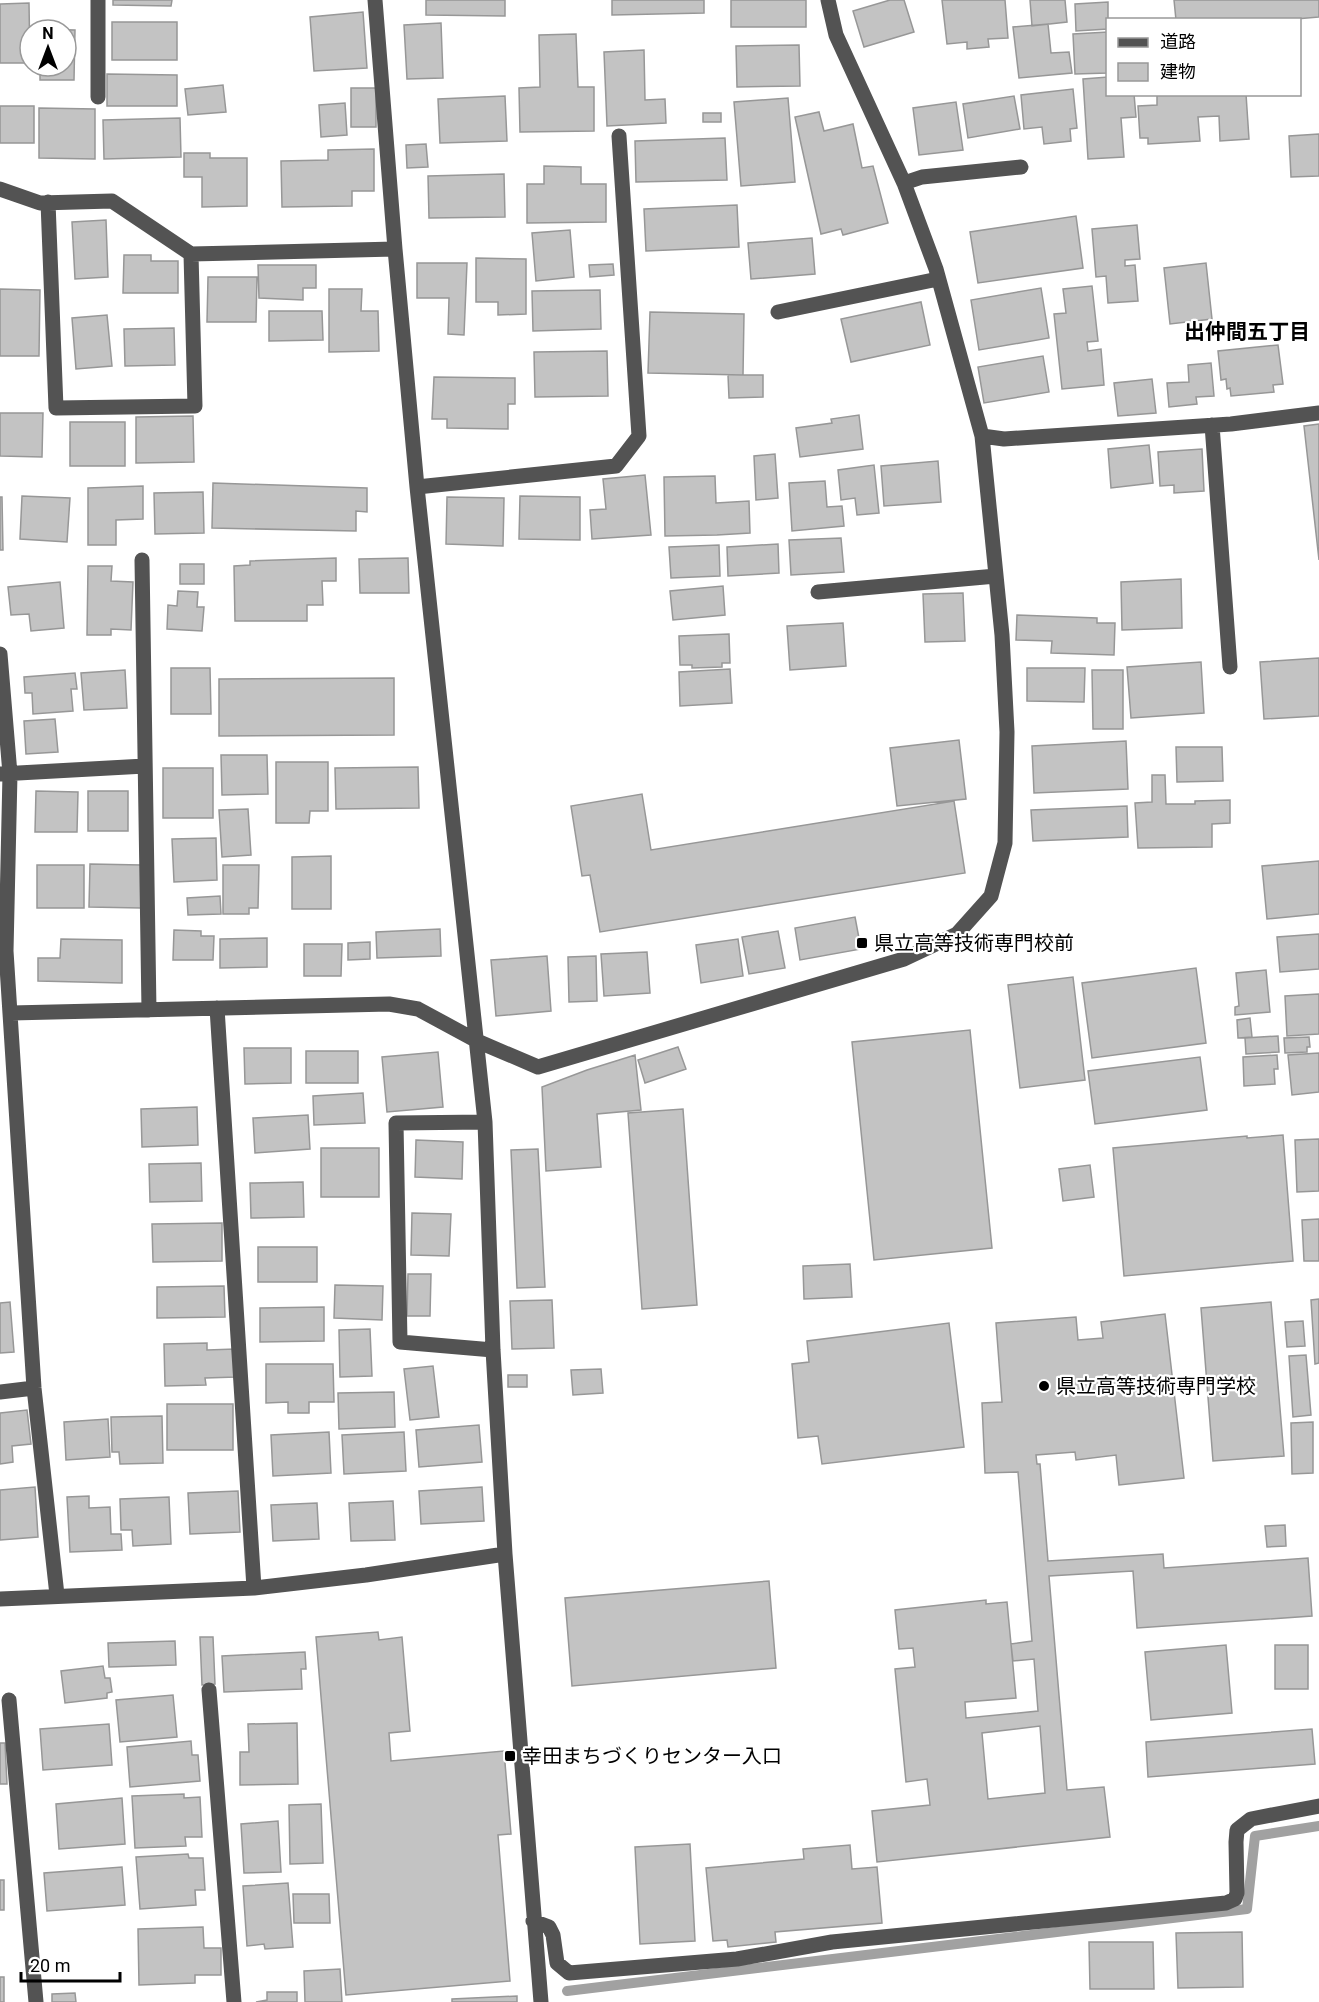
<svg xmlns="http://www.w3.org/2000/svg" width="1319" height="2002" font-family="Roboto,'Noto Sans JP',sans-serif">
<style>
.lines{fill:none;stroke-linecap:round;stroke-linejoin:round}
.stream{stroke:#a1a1a1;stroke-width:10}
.building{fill:#c3c3c3;stroke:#979797;stroke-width:1.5;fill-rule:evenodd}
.minor{stroke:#535353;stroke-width:15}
.poi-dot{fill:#000;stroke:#fff;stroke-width:2}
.labels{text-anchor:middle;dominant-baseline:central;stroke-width:4.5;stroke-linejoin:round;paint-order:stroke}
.poi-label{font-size:20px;fill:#000;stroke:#fff;text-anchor:start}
.neighbourhood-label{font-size:21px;font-weight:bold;fill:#000;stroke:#fff}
</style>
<rect width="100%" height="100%" fill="#fff"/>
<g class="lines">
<path class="stream" d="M567 1991 1247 1909 1255 1836 1319 1826"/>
</g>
<path class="building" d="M113 0H172L171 6 113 5Z
M426 0H505V16L426 15Z
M612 0H704V13L612 15Z
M731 0H806V27H731Z
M890 0H904L914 32 864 47 853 11Z
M942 0H1005L1008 38 988 39 989 47 967 49V42L947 44Z
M1030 0H1065L1067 22 1032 26Z
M1174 0H1319V17L1284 20H1176Z
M1108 2V29L1076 31 1075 4Z
M29 3 30 63H0V4Z
M363 12 367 68 314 71 310 17Z
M112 22H177V60H112Z
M441 23 443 78 407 79 404 25Z
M1048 24 1051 53 1069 52 1072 73 1019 78 1013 27Z
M41 29 75 30 74 80H40V66H66V30Z
M1108 32V73L1075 74 1073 34Z
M576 34 578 87H594V131L520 132 519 88 540 87 539 35Z
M799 45 800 86 737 87 736 46Z
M644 50 645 100 665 99 666 123 607 126 604 52Z
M107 74 177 75V106H107Z
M1108 77V94H1134L1136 117 1121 118 1124 157 1088 159 1083 79Z
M223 85 226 112 188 115 185 89Z
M351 88H376V127H351Z
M1073 89 1077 128 1070 129 1071 141 1044 144 1042 127 1024 129 1021 95Z
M1157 94H1246L1249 139 1220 141 1219 116 1198 117 1200 141 1148 144V138H1140L1138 106 1157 105Z
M505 96 507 141 440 143 438 99Z
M1014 96 1020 129 968 138 963 104Z
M788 98 795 182 741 186 734 102Z
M956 102 963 150 919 155 913 108Z
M345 103 347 135 321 137 319 105Z
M0 106H34V143H0Z
M39 108 95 109V159L39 158Z
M819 112 824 131 853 124 862 168 873 166 888 223 843 235 841 229 821 234 795 117Z
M703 113H721V122H703Z
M180 118 181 157 104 159 103 120Z
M1319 134V176L1291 177 1289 136Z
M725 138 727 180 636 182 635 141Z
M426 144 428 167 407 168 406 145Z
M374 149V191H352V206L282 207 281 161 328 160V150Z
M184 153H210V158H247V206L202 207V177H184Z
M544 166 581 167V184H606V222L527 223V184H544Z
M504 174 505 217 429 218 428 176Z
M737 205 739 247 646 251 644 209Z
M1076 216 1083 268 978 283 970 232Z
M106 220 108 277 75 279 72 222Z
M1137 225 1140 259 1125 260V266L1135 265 1138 301 1108 303 1106 276 1096 277 1092 229Z
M570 230 574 277 536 281 532 233Z
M812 238 815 274 751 279 748 243Z
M124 255H151V261H178V293H123Z
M476 258 526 259V314L498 315V302H476Z
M417 263H467L464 335 448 334 449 298H417Z
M1206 263 1212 319 1170 324 1164 268Z
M613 264 614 275 590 277 589 265Z
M258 265H316V288H303V300L259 298Z
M208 277H257L256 322H207Z
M1092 286 1098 341 1087 342 1088 351 1101 349 1104 385 1062 389 1054 314 1066 313 1063 289Z
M1041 288 1049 338 979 350 971 300Z
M0 289 40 290 39 356H0Z
M329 289H362L361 311H378L379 351 329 352Z
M600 290 601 329 533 331 532 291Z
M921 302 930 345 851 362 841 319Z
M269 311H322L323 340 269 341Z
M650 312 744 314 743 375 648 373Z
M107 315 112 366 76 369 72 318Z
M174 328 175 365 125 366 124 329Z
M1278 345 1283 384 1273 385 1274 392 1231 396 1230 388 1227 389 1226 379 1221 380 1218 351Z
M607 351 608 396 535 397 534 352Z
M1043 356 1049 392 984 403 978 367Z
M1211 363 1214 396 1196 397 1197 404 1169 407 1167 383 1189 382 1188 365Z
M728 375H763V397L729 398Z
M434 377 515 378V404H508V429L447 428V419H432Z
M1152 379 1156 413 1118 416 1114 383Z
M0 413H43L42 457 0 456Z
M859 415 863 449 800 457 796 428 832 423 831 419Z
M193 416 194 462 136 463V417Z
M70 422H125V466H70Z
M1319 424V560L1304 426Z
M1149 445 1153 483 1111 488 1108 449Z
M1202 449 1204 491 1174 493V485L1160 486 1158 452Z
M775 454 778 498 756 500 754 456Z
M938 461 941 502 884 506 881 466Z
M874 465 879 513 857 515 855 498 841 500 838 470Z
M645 475 651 535 592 539 590 510 606 509 603 479Z
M715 476 716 503 749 501 750 533 717 535 665 536 664 477Z
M825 481 827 507 842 506 844 526 792 531 789 483Z
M213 483 367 488V512L356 511V531L212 528Z
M143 486V519L116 520V545H88V488Z
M203 492 204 533 155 534 154 493Z
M22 496 70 498 67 542 20 539Z
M520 496 580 497V540L519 539Z
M0 497H2L3 550H0Z
M447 497 504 498 503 546 446 544Z
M841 538 844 572 791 575 789 540Z
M778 544 779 573 728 576 727 547Z
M719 545 720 576 671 578 669 547Z
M336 558V581H322L323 605H307V621H235L234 566 250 565V561Z
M408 558 409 593H360L359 559Z
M180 564H204V584H180Z
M88 566H112L111 581 133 582 131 630 111 629V635H87Z
M1181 579 1182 628 1122 630 1121 582Z
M60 582 64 628 31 631 29 614 11 615 8 587Z
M723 586 725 615 673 620 670 591Z
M178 591 198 592 197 607H204L202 631 167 629 168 605 177 606Z
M963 593 965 641 925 642 923 594Z
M1017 615 1097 618V623H1115L1114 655 1051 653 1052 641 1016 640Z
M843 623 846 666 790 670 787 626Z
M729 634 730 663H722V667L692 668V665H680L679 636Z
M1319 658V716L1264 719 1260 662Z
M1201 662 1204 713 1131 718 1127 667Z
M171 668H210L211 714H171Z
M1027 668H1085L1084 702 1027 701Z
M730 669 732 703 680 706 679 672Z
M125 670 127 708 84 710 81 673Z
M1092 670H1123V729H1093Z
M75 673 77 689H71L73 711 33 714 32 693H25L24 677Z
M394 678V735L219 736V679Z
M55 719 58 752 26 754 24 721Z
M959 740 966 799 897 806 890 748Z
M1126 741 1128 789 1034 793 1032 746Z
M1176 747H1222L1223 781 1177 782Z
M221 755H267L268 794 222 795Z
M276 762H328V811H310L309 823H276Z
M418 767 419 808 336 809 335 768Z
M163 768H213V818H163Z
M1152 775H1165L1166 804H1195V801L1230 800V823L1212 824V847L1138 848 1135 803 1152 802Z
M36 791 78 792 77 832H35Z
M88 791H128V831H88Z
M642 794 651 850 954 801 965 873 600 932 590 875 582 876 571 806Z
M1127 806 1128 837 1033 841 1031 810Z
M248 809 251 855 222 857 219 810Z
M216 838 217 880 174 882 172 839Z
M331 856V909H292V857Z
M1319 861V914L1267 919 1262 866Z
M90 864 142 865 141 908 89 907Z
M37 865H84V908H37Z
M223 865H259L258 908H249V914H223Z
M220 896 221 914 188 915 187 898Z
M855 917 861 949 800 960 795 928Z
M440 929 441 956 377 958 376 932Z
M174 930 201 931V936H214L213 960H173Z
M778 931 785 968 749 974 742 937Z
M1319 934V969L1280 972 1277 937Z
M267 938V967L220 968V939Z
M61 939 122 940V983L38 981V958H60Z
M738 939 743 976 701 983 696 945Z
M370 942V959L348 960V943Z
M304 944H342L341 976H304Z
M647 952 650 993 604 996 601 954Z
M547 956 551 1011 496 1016 491 960Z
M596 956 597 1001 569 1002 568 957Z
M1196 968 1206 1043 1092 1058 1082 983Z
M1266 970 1270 1012 1235 1015V1007L1239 1006 1236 973Z
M1073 977 1085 1080 1020 1088 1008 985Z
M1319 994V1034L1287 1036 1285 996Z
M1250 1018 1252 1037 1238 1038 1237 1020Z
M970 1030 992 1248 874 1260 852 1042Z
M1278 1036 1279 1052 1246 1054 1245 1038Z
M1309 1037 1310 1047H1307V1052L1285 1053 1284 1038Z
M678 1047 686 1069 645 1083 638 1060Z
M244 1048H291V1083L245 1084Z
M306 1051H358V1083H306Z
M438 1052 443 1107 387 1112 382 1057Z
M1319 1053V1092L1292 1095 1288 1055Z
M635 1055 641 1110 597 1114 601 1167 546 1171 542 1087 587 1070Z
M1277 1055 1278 1069H1274L1275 1084 1244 1086 1243 1057Z
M1200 1057 1207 1110 1095 1124 1088 1071Z
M363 1093 365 1123 314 1125 313 1096Z
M197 1107 198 1145 142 1147 141 1109Z
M683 1109 697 1305 642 1309 628 1113Z
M308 1115 310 1149 255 1153 253 1118Z
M1283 1135 1293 1261 1124 1276 1113 1148 1247 1136V1138Z
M1319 1139V1191L1297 1192 1295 1140Z
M416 1140 463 1142 462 1179 415 1177Z
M321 1148H379V1197H321Z
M538 1149 545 1287 517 1288 511 1150Z
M201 1163 202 1201 150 1202 149 1164Z
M1090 1165 1094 1197 1063 1201 1059 1169Z
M303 1182 304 1217 251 1218 250 1183Z
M412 1213 451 1214 449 1256 411 1255Z
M1319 1219V1261H1304L1302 1220Z
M222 1223V1261L153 1262 152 1224Z
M258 1247H317V1282H258Z
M850 1264 852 1297 804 1299 803 1266Z
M408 1274H431L430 1316H407Z
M335 1285 383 1286 382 1320 334 1318Z
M224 1286 225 1317 157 1318V1287Z
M1319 1299V1363L1315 1364 1311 1300Z
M552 1300 554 1348 512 1349 510 1301Z
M10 1302 14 1352 0 1353V1303Z
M1271 1302 1284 1456 1213 1461 1201 1308Z
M324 1307V1341L260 1342V1308Z
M1165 1314 1184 1478 1119 1485 1116 1455 1076 1460 1075 1452 1036 1455 1037 1464H1040L1048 1561 1163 1554 1164 1568 1308 1558 1312 1616 1137 1628 1133 1571 1049 1576 1067 1790 1104 1787 1110 1837 877 1862 872 1811 930 1805 927 1779 906 1782 895 1669 915 1667 913 1648 899 1649 895 1610 986 1600V1604L1007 1602 1011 1644 1032 1641 1018 1472 985 1473 982 1403 1002 1402 996 1323 1076 1317 1078 1340 1103 1338 1101 1322ZM1011 1644 1013 1661 1034 1659 1038 1711 966 1718 965 1702 1016 1698ZM1040 1726 1045 1793 988 1799 982 1733Z
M1303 1321 1305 1346 1287 1347 1285 1322Z
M949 1323 964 1447 822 1464 818 1436 798 1438 792 1364 809 1362 807 1341Z
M370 1329 372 1376 340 1377 339 1330Z
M207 1343V1350L235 1349 236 1377 205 1378 206 1385 165 1386 164 1344Z
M1306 1355 1311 1415 1293 1417 1289 1356Z
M266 1364H333L334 1402H309V1413H288V1402L266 1403Z
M433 1366 439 1417 410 1420 404 1369Z
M601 1369 603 1393 573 1395 571 1370Z
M508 1375H527V1387H508Z
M394 1392 395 1427 339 1429 338 1393Z
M167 1404H233V1450H167Z
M27 1410 31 1444 12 1446 13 1462 0 1464V1413Z
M162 1416 163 1463 120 1464 119 1452H112L111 1417Z
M108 1419 110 1457 66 1460 64 1422Z
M1313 1422V1473L1292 1474 1291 1423Z
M479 1425 482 1462 419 1467 416 1430Z
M329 1432 331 1473 273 1476 271 1435Z
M404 1432 406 1471 344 1474 342 1435Z
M35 1487 38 1537 0 1540V1490Z
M482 1487 484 1521 421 1524 419 1491Z
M238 1491 240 1532 190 1534 188 1493Z
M89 1496V1508L110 1507 111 1534H121L122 1550 70 1552 67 1497Z
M169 1497 171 1544 133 1546 132 1530H121L120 1499Z
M393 1501 395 1540 351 1541 349 1503Z
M317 1503 319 1539 273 1541 271 1505Z
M1285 1525 1286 1546 1267 1547 1265 1526Z
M769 1581 776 1668 572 1686 565 1598Z
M378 1632 379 1640 402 1637 410 1731 389 1733 391 1761 504 1751 511 1834 498 1835 510 1981 346 1995 316 1637Z
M200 1637H213L215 1684 202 1685Z
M175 1641 176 1665 109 1667 108 1643Z
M1226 1645 1232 1713 1151 1720 1145 1652Z
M1275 1645H1308V1689H1275Z
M305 1652 306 1669H301L302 1689 224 1692 222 1656Z
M103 1666 105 1678H110L112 1692 107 1693V1698L65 1703 61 1671Z
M173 1695 177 1737 120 1742 116 1700Z
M297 1723 298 1784 240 1785V1752H249L248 1724Z
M109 1724 112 1765 43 1770 40 1729Z
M1312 1729 1315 1764 1148 1777 1146 1742Z
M191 1741 192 1755H198L200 1781 130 1787 127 1747Z
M0 1743H5L7 1784H0Z
M184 1794V1798L200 1797 202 1837H185L186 1846 135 1848 132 1796Z
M122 1798 125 1844 59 1849 56 1804Z
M321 1804 323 1863 290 1864 289 1805Z
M278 1821 281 1872 244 1873 241 1824Z
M690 1844 695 1941 640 1944 635 1847Z
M850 1845 852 1869 877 1867 882 1923 775 1932 776 1942 728 1947 727 1940 713 1941 706 1868 804 1859 803 1849Z
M188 1854 189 1858H203L205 1890H195L196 1905 140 1909 136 1857Z
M122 1867 125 1905 47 1911 44 1873Z
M0 1880H4V1910H0Z
M288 1883 293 1947 265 1949 264 1944 247 1946 243 1886Z
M293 1894H329L330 1923H294Z
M203 1927 204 1948H221V1975H195V1983L139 1985 138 1929Z
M1242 1932 1243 1987 1178 1988 1176 1933Z
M1089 1942H1153L1154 1989H1090Z
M340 1969 342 2002H305L304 1971Z
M0 1977H4V2002H0Z
M267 1992H297V2002H256L267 2000Z
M75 1993 76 2002H52V1994Z
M517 1996V2002H452V1999Z"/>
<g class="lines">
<path class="minor" d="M375 0 395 249 417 487 485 1122 493 1350 505 1554 541 2002
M98 97V0
M904 183 922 177 1021 167
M0 189 40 203 112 201 191 254 395 249
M48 202 56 408 195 406 191 254
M778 312 938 279
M1212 425 1230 667
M982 436 1004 439 1231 424 1319 413
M417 487 616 466 639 436 619 136
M142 560 149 1010
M818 592 996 576
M0 654 10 774 6 951 34 1388 57 1595
M0 774 145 766
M217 1008 254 1588
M11 1013 389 1004 418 1009 477 1041 538 1067 904 959 957 934 991 896 1005 843 1007 732 1002 635 982 436 936 269 904 183 836 35 828 0
M485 1122 396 1123 400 1342 493 1350
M0 1392 34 1388
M0 1599 254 1588 366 1575 505 1554
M209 1690 234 2002
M9 1700 36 2002
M533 1921 549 1927 553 1935 557 1963 569 1973 737 1959 832 1942 1226 1903 1235 1899 1237 1893 1236 1842 1237 1830 1251 1819 1319 1806"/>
</g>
<g class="poi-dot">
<rect x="856" y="937" width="12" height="12" rx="3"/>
<circle cx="1044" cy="1386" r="6"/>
<rect x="504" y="1750" width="12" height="12" rx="3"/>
</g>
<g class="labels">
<g class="poi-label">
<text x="874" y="943">県立高等技術専門校前</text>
<text x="1056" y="1386">県立高等技術専門学校</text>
<text x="522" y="1756">幸田まちづくりセンター入口</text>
</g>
<g class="neighbourhood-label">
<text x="1247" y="332">出仲間五丁目</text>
</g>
</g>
<rect x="1106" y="18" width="195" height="78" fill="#ffffff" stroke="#999999" stroke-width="1.5"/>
<rect x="1118" y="38" width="30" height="9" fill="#535353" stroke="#999999" stroke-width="1.5"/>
<text x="1160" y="48" font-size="18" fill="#000000">道路</text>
<rect x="1118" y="63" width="30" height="18" fill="#c3c3c3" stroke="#999999" stroke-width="1.5"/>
<text x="1160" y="78" font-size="18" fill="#000000">建物</text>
<g transform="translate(48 48)"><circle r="28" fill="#ffffff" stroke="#999999" stroke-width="1.5"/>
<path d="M0-4.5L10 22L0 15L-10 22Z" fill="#000000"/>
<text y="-9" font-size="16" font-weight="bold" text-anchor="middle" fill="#000000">N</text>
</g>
<path d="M21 1972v9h99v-9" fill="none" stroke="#000000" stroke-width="3"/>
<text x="30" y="1972" font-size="18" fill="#000000" stroke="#ffffff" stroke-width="4.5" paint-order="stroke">20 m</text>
</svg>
